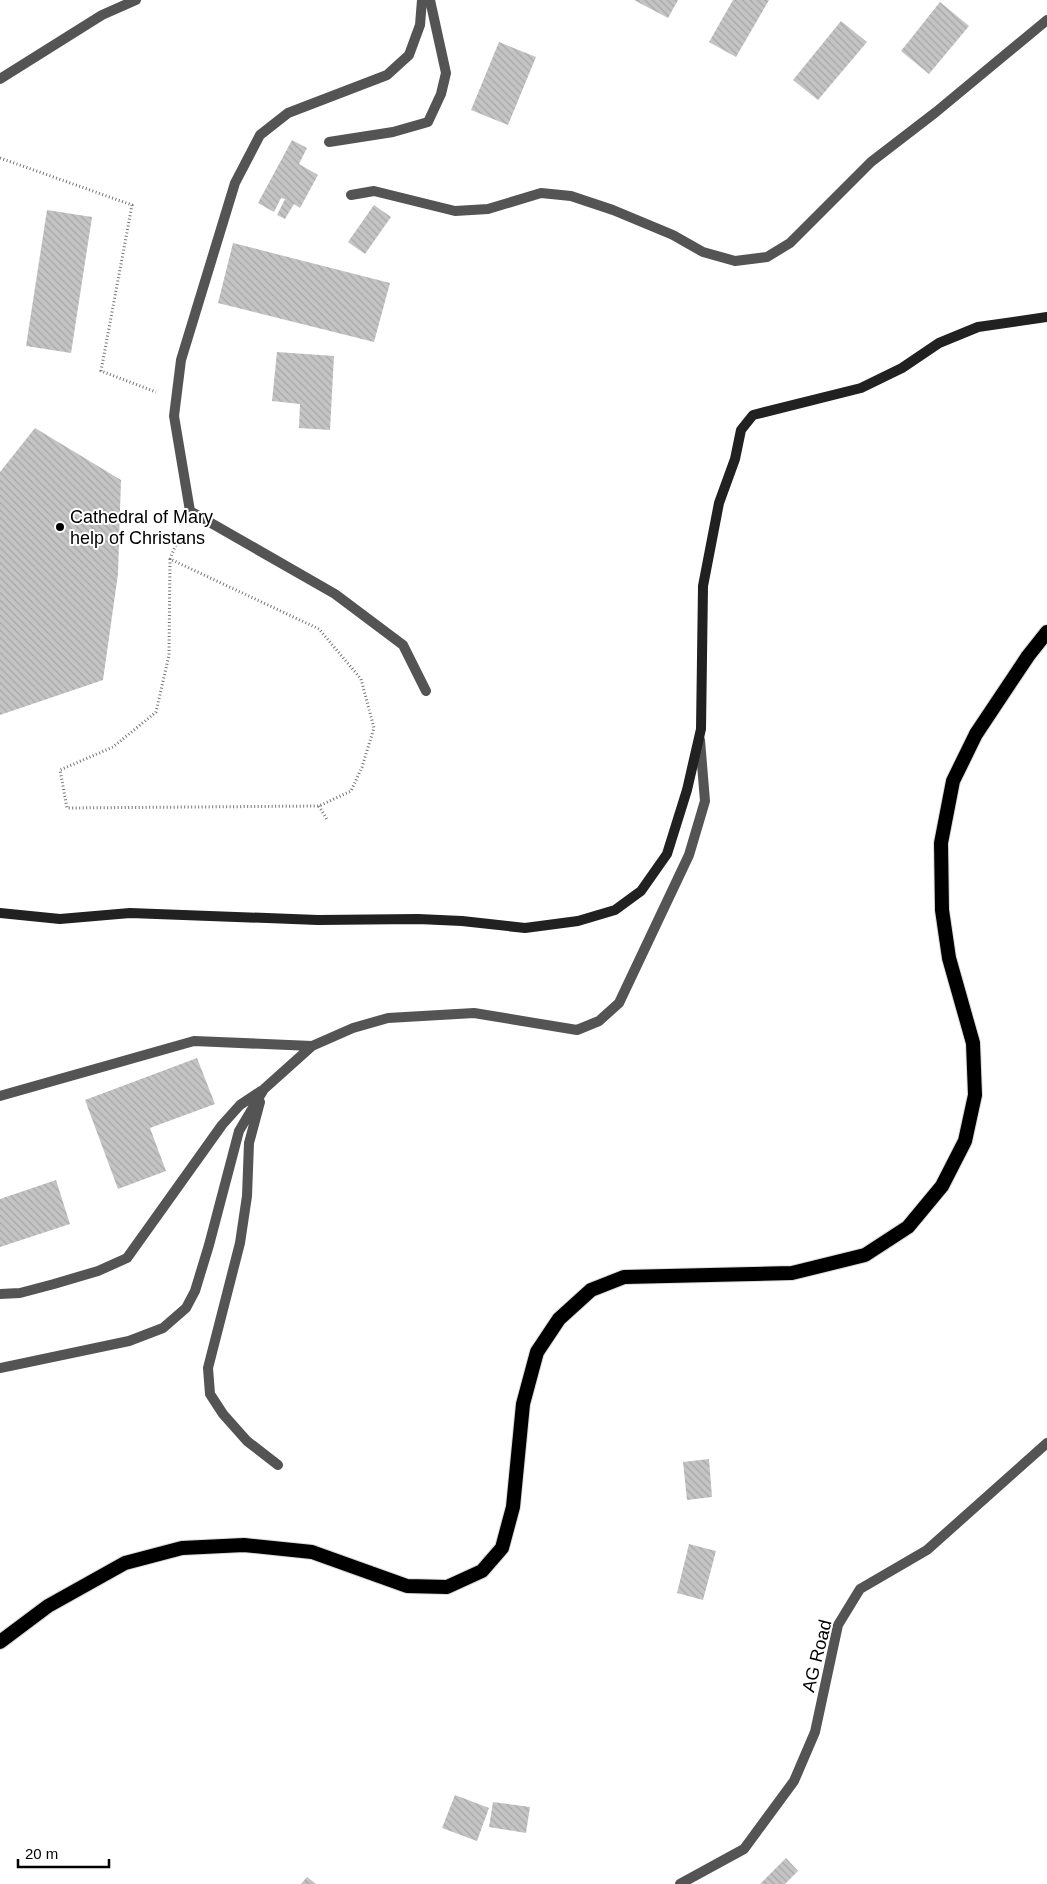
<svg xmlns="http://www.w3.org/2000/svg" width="1047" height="1884" font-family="Helvetica,sans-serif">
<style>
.building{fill:url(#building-back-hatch)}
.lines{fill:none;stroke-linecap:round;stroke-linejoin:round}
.trunk-casing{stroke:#dbdbdb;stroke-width:16}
.path{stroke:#767676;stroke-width:3;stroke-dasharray:1 2.5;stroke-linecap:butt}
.minor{stroke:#545454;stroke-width:10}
.tertiary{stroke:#545454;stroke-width:10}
.secondary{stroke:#212121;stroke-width:10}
.trunk{stroke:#000;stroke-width:14}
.poi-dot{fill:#000;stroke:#fff;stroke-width:2}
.labels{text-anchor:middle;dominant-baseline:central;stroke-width:4;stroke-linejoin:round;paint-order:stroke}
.poi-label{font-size:18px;fill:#000;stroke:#fff;text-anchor:start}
.street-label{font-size:18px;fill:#000;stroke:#fff}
</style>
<defs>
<pattern id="building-back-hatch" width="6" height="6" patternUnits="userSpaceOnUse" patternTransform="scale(1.25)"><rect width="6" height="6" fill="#c4c4c4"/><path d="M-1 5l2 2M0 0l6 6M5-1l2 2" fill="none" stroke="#a7a7a7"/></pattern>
</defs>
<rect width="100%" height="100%" fill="#fff"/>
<path class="building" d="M634 0H678L668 18Z
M733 0H769L736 57 709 42Z
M940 2 969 26 929 74 901 51Z
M841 21 867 42 818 100 793 80Z
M499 42 536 57 508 125 471 110Z
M292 140 307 148 299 164 318 175 300 208 294 204 285 219 277 215 285 199 281 198 274 212 258 203Z
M374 205 391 217 365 254 348 242Z
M47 210 92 217 71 353 26 346Z
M233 243 390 283 374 342 218 303Z
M277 352 334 356 330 430 299 428 300 404 272 401Z
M35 428 121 480 118 574 103 680 0 715V472Z
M197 1058 215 1104 150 1128 166 1171 118 1189 85 1100Z
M56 1180 70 1224 0 1247V1199Z
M709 1459 712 1497 687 1500 683 1462Z
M689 1544 716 1551 703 1600 677 1593Z
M455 1795 489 1808 477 1841 442 1828Z
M493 1802 530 1807 526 1833 489 1827Z
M786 1858 798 1871 785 1884H760Z
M307 1877 316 1884H301Z"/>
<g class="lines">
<g class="trunk-casing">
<path id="trunk" d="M0 1642 48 1606 125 1563 182 1548 244 1545 312 1552 407 1586 447 1587 482 1571 502 1548 513 1507 523 1404 537 1352 559 1319 591 1290 624 1277 792 1273 865 1255 908 1227 942 1186 965 1141 975 1095 973 1043 949 958 942 910 941 843 953 781 976 734 1028 656 1047 632"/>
</g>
<path class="path" d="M0 158 132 205 101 371 156 392
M170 559 169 655 156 712 113 747 60 770 67 808 319 806 351 791 362 767 374 728 361 679 319 629 170 559 182 530
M319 806 328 821"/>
<path class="minor" d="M422 0 420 25 409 55 387 75 288 113 260 135 235 183 181 360 174 416 190 511 335 594 403 645 426 691
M329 142 393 132 428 122 441 94 446 73 430 0
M351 195 374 191 455 211 488 209 541 193 571 196 613 210 673 235 703 252 735 261 767 257 790 243 871 162 936 112 1047 20
M0 1096 194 1041 312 1046
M260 1102 249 1143 247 1196 240 1243 208 1368 210 1394 223 1414 247 1441 278 1465
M0 1294 20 1293 54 1284 98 1271 127 1258 222 1125 240 1105 261 1091
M0 1368 129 1341 163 1328 186 1308 195 1291 209 1245 239 1131 264 1089 312 1046 353 1028 388 1018 474 1013 577 1030 599 1021 619 1003 689 855 705 801 700 740"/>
<path class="tertiary" d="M0 79 102 15 136 0
M680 1884 744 1849 794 1781 815 1732 838 1625 860 1589 927 1550 1047 1443"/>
<path class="secondary" d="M0 913 60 919 130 913 318 920 418 919 462 921 525 928 578 921 615 910 641 891 667 854 687 790 701 729 703 586 719 503 735 459 741 430 753 415 861 388 902 368 939 343 978 327 1047 317"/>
<use href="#trunk" class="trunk"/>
</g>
<circle class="poi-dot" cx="60" cy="527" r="5"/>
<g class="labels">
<g class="poi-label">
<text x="70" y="517">Cathedral of Mary<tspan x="70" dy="21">help of Christans</tspan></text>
</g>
<g class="street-label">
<text transform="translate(817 1656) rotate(-76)">AG Road</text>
</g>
</g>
<path d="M18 1859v8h91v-8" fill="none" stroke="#000000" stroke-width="2.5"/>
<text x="25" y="1859" font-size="15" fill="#000000" stroke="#ffffff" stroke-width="4" paint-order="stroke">20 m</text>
</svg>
